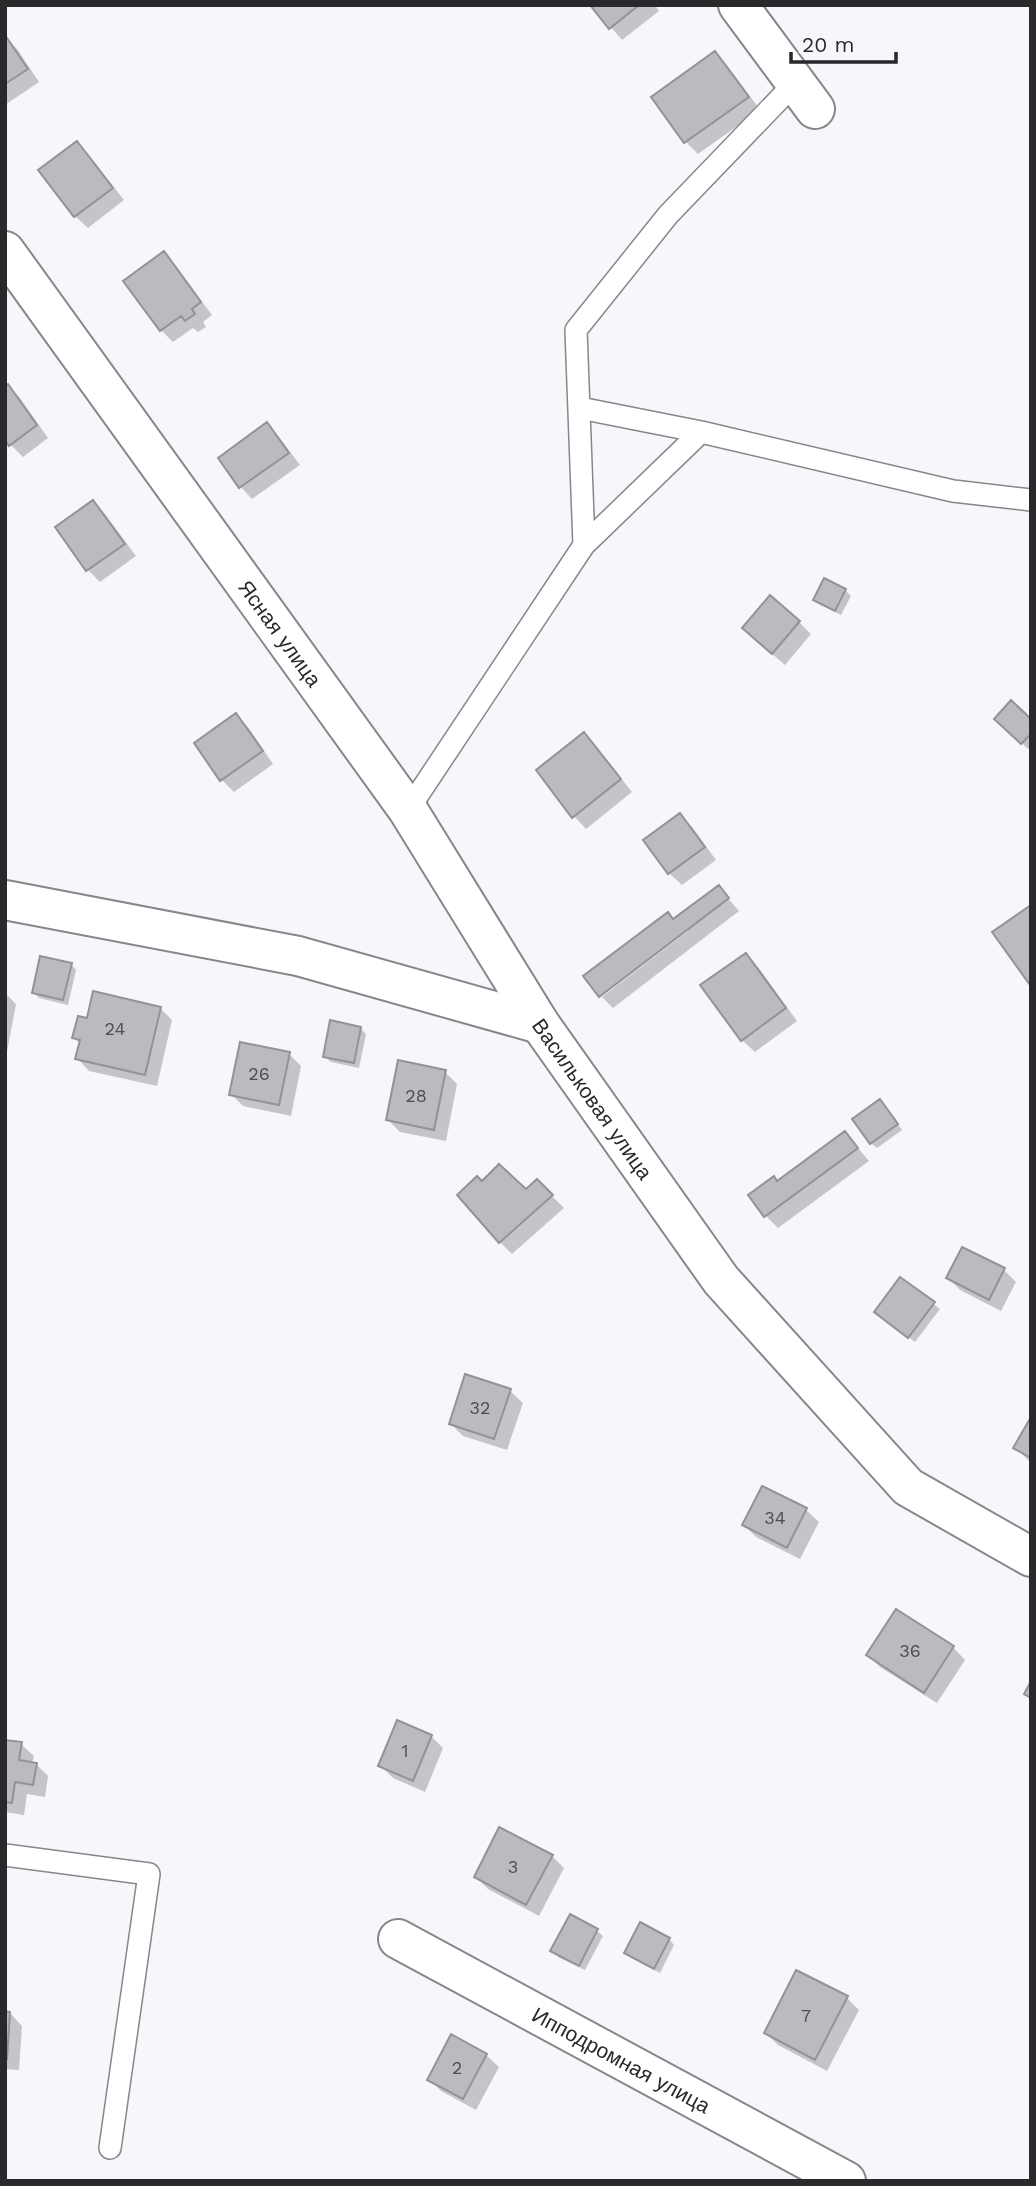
<svg xmlns="http://www.w3.org/2000/svg" width="1036" height="2186" font-family="'Work Sans',sans-serif">
<style>
.shadow{fill:#0003}
.building{fill:#babbbf;stroke:#939397;stroke-width:2}
.lines{fill:none;stroke-linecap:round;stroke-linejoin:round}
.lane-casing{stroke:#86878b;stroke-width:24}
.street-casing{stroke:#86878b;stroke-width:42}
.lane{stroke:#fff;stroke-width:21}
.street{stroke:#fff;stroke-width:38}
.labels{text-anchor:middle;dominant-baseline:central;stroke-width:7;stroke-linejoin:round;paint-order:stroke}
.number-label{font-size:18px;fill:#4d4e50}
.street-label{font-size:21px;fill:#29292b;stroke:#f6f7fb}
</style>
<rect width="100%" height="100%" fill="#f6f7fb"/>
<path class="shadow" d="M592 5H655L659 11 622 40Z
M5 37 17 49 39 82 5 105Z
M715 53 727 65 760 110 698 154 686 142 654 98Z
M77 143 89 155 124 200 88 228 75 216Z
M164 253 176 266 212 315 203 322 206 327 198 332 193 328 173 342 161 330Z
M8 386 20 398 48 438 23 457 10 444Z
M267 425 279 437 300 465 252 499 240 486Z
M93 502 105 514 136 556 100 582 88 570 57 527Z
M845 590 851 596 841 615 821 605 815 599Z
M799 622 811 634 785 665 756 640Z
M236 715 248 727 273 764 234 792 222 780Z
M996 718 1031 722V746L1028 749Z
M584 735 596 747 632 792 586 829 574 816Z
M680 815 692 827 716 860 682 885 669 873 645 840Z
M718 887 739 911 613 1008 602 997 688 931 674 921Z
M746 955 758 967 797 1021 755 1052 742 1040Z
M71 964 76 970 68 1005 39 998 34 992Z
M5 993 16 1004 7 1052H5Z
M160 1008 172 1020 157 1086 89 1071 77 1058 81 1044 74 1038 88 1020Z
M360 1028 366 1034 359 1068 331 1062 325 1057Z
M289 1054 301 1066 291 1116 243 1106 231 1094Z
M445 1072 457 1084 446 1141 400 1132 388 1120Z
M886 1107 902 1130 877 1148 871 1143Z
M845 1133 869 1161 778 1228 766 1216 778 1182Z
M537 1181 564 1208 512 1254 500 1242 482 1183 526 1191Z
M1004 1270 1016 1282 1001 1311 960 1290 948 1278Z
M901 1279 940 1309 915 1342 882 1318Z
M510 1391 523 1403 507 1450 463 1436 451 1424Z
M1031 1421V1463L1016 1448Z
M763 1488 806 1510 819 1522 800 1559 756 1537 744 1525Z
M953 1647 965 1660 937 1703 880 1667 868 1655Z
M431 1736 443 1748 425 1792 393 1778 381 1766Z
M5 1741 21 1744 34 1756 32 1763 36 1764 48 1776 45 1797 27 1794 24 1815 5 1812Z
M552 1856 564 1868 539 1916 488 1889 476 1877Z
M597 1931 603 1936 585 1970 558 1957 553 1951Z
M669 1939 674 1945 660 1973 632 1958 626 1953Z
M847 1998 859 2010 827 2071 778 2045 766 2033Z
M5 2013H10L22 2026 19 2070 5 2069Z
M486 2055 499 2067 476 2110 441 2091 429 2079Z"/>
<path class="building" d="M590 5H639L609 29Z
M5 35 28 69 5 84Z
M715 51 749 97 684 143 651 97Z
M77 141 113 188 74 217 38 170Z
M164 251 201 302 192 309 195 314 185 321 181 316 160 331 123 281Z
M8 384 37 425 9 446 5 440V386Z
M267 422 289 453 239 488 218 458Z
M93 500 125 544 86 571 55 527Z
M824 578 846 589 835 611 813 600Z
M770 595 800 621 772 654 742 628Z
M1011 700 1031 719V734L1021 744 994 719Z
M236 713 263 751 220 781 194 743Z
M584 732 621 779 572 818 536 770Z
M680 813 705 847 668 874 643 840Z
M719 885 729 898 599 997 583 976 668 912 673 919Z
M1031 905V984L1030 985 992 932Z
M746 953 786 1008 741 1041 700 985Z
M40 956 72 963 63 1000 32 993Z
M93 991 161 1007 145 1075 75 1059 80 1040 72 1038 78 1016 87 1018Z
M330 1020 361 1027 354 1063 323 1057Z
M240 1042 290 1052 279 1105 229 1095Z
M398 1060 446 1070 434 1130 386 1120Z
M880 1099 898 1124 870 1144 852 1119Z
M845 1131 858 1148 764 1217 748 1195 774 1176 777 1181Z
M499 1164 526 1189 537 1179 553 1195 499 1243 457 1195 477 1176 482 1181Z
M962 1247 1005 1268 989 1300 946 1278Z
M900 1277 935 1302 908 1338 874 1312Z
M465 1374 511 1389 494 1439 449 1424Z
M1031 1417V1458L1013 1448Z
M762 1486 807 1508 787 1548 742 1525Z
M896 1609 954 1646 924 1693 866 1655Z
M1031 1681V1698L1024 1694Z
M397 1720 432 1735 413 1781 378 1766Z
M5 1740 22 1742 19 1760 37 1763 33 1785 15 1782 12 1803 5 1802Z
M499 1827 553 1855 526 1905 474 1877Z
M570 1914 598 1929 579 1966 550 1951Z
M640 1922 670 1938 654 1969 624 1953Z
M796 1970 848 1996 815 2060 764 2033Z
M5 2011 10 2012 7 2059H5Z
M451 2034 487 2054 463 2099 427 2080Z"/>
<g class="lines">
<g class="lane-casing">
<path id="lane" d="M580 408 701 432 953 491 1031 500
M584 545 701 432
M408 810 584 545 576 330 668 215 795 83
M5 1855 149 1874 110 2148"/>
</g>
<g class="street-casing">
<g id="street">
<path d="M738 5 815 109"/>
<path id="s1" d="M5 251 408 810 540 1024 721 1280 908 1487 1031 1557"/>
<path d="M5 900 298 956 540 1024"/>
<path id="s2" d="M398 1939 846 2181"/>
</g>
</g>
<use href="#lane" class="lane"/>
<use href="#street" class="street"/>
</g>
<g class="labels">
<g class="number-label">
<text x="115" y="1028">24</text>
<text x="259" y="1073">26</text>
<text x="416" y="1095">28</text>
<text x="480" y="1407">32</text>
<text x="775" y="1517">34</text>
<text x="910" y="1650">36</text>
<text x="405" y="1750">1</text>
<text x="513" y="1866">3</text>
<text x="806" y="2015">7</text>
<text x="457" y="2067">2</text>
</g>
<g class="street-label">
<text stroke="none"><textPath href="#s1" startOffset="471">Ясная улица</textPath></text>
<text stroke="none"><textPath href="#s1" startOffset="1032">Васильковая улица</textPath></text>
<text stroke="none"><textPath href="#s2" startOffset="254">Ипподромная улица</textPath></text>
</g>
</g>
<rect width="1036" height="2186" fill="none" stroke="#29292b" stroke-width="14"/>
<path d="M791 52v10h105v-10" fill="none" stroke="#29292b" stroke-width="3.5"/>
<text x="802" y="52" font-size="21" fill="#29292b" stroke="#f6f7fb" stroke-width="5" paint-order="stroke">20 m</text>
</svg>
